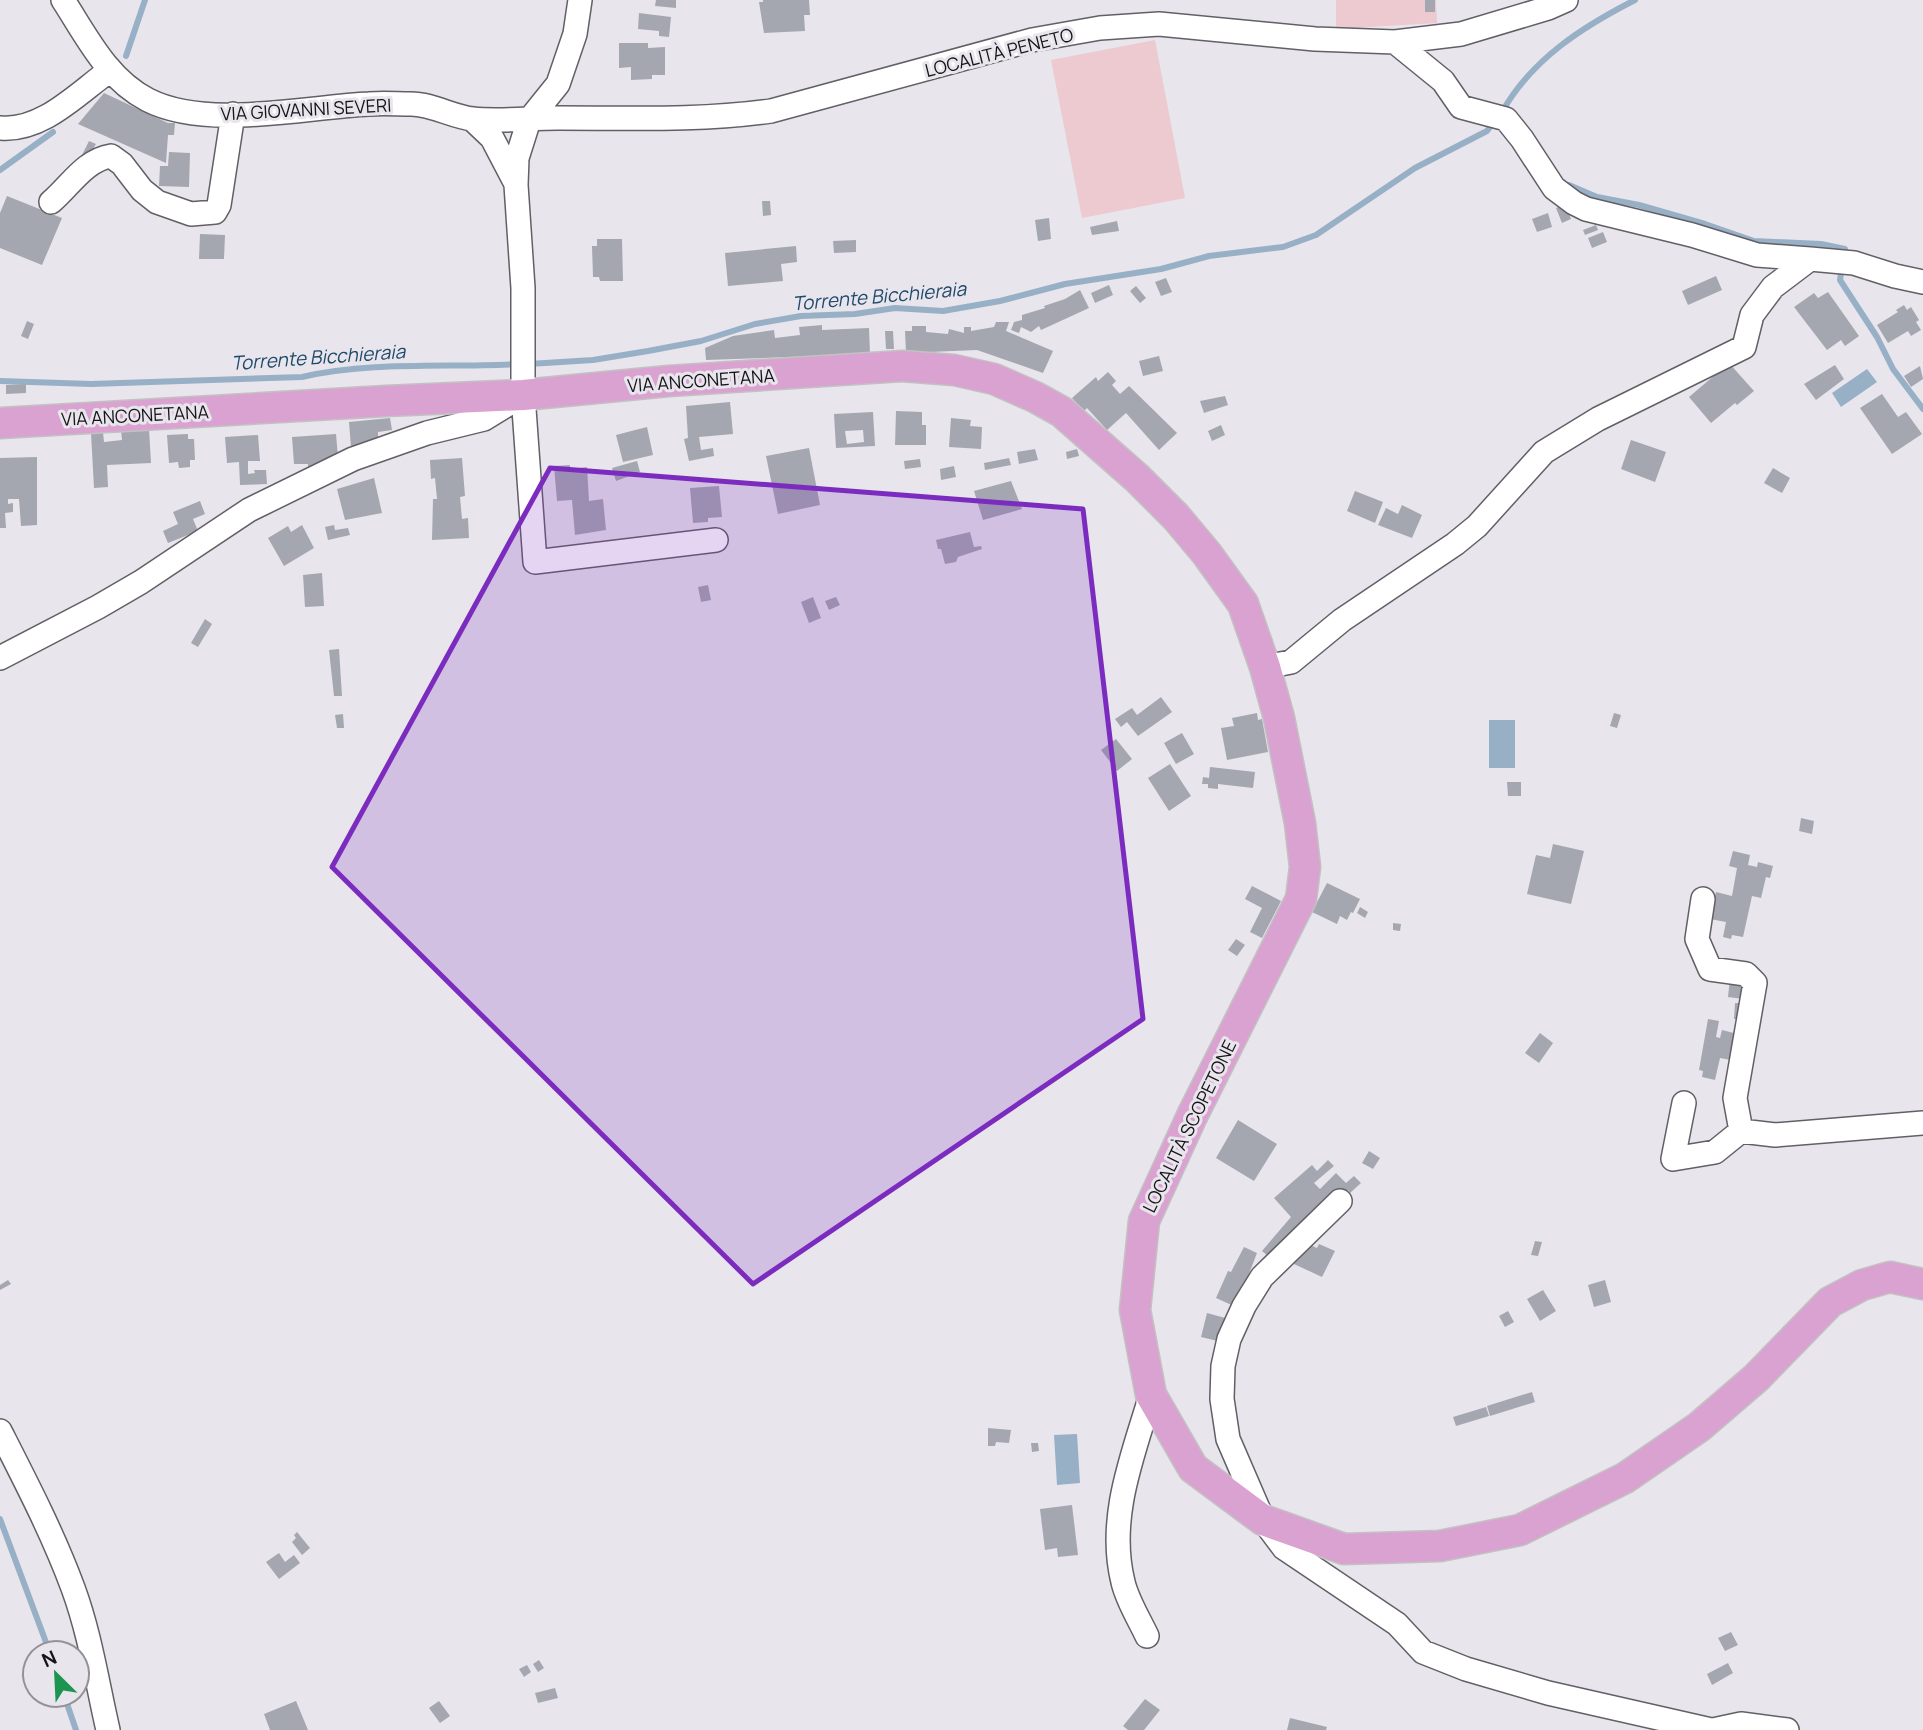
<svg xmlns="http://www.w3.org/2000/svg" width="1923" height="1730" font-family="Manrope,sans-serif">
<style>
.green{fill:#eccad0}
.water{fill:#97b0c6}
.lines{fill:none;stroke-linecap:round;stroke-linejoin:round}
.stream{stroke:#97b0c6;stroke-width:6}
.building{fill:#a4a7af;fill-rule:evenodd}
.minor-casing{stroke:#625f66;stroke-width:26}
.major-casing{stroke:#c2c2c2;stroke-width:33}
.minor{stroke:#fff;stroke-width:23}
.major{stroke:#daa2d0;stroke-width:30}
.marked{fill:#7b2cbf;fill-opacity:0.2;stroke:#7b2cbf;stroke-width:5;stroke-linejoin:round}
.labels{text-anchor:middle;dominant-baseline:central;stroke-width:6;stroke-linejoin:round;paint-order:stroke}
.street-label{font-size:18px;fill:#151416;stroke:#e8e5ed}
.water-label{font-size:19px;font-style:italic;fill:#204a6a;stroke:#e8e5ed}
</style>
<rect width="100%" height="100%" fill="#e8e5ed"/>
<path class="green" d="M1336 0H1436L1437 23 1336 29Z
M1155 40 1185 198 1082 218 1051 60Z"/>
<path class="water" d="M1867 369 1877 382 1841 407 1832 393Z
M1489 720H1515V768H1489Z
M1077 1434 1080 1483 1057 1485 1054 1435Z"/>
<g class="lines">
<path class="stream" d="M126 56 145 0
M1502 112C1532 59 1582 27 1635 0
M0 170 53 132
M1569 185 1597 197 1639 205 1705 224 1754 241 1821 244 1845 249 1844 257
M1842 267 1840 280 1877 337 1893 369 1923 409
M529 364 593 360 648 351 701 341 755 324 801 316 855 314 895 308 943 311 1000 301 1065 284 1161 269 1209 256 1283 247 1316 235 1415 168 1487 131 1495 120
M0 381 91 384 302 377C373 361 446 368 518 364
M0 1519 50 1653
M64 1695 76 1730"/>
</g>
<path class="building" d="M656 0H676V8L655 6Z
M763 0H809L810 15H804L805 31 764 33 759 2H763Z
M1425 0H1435V12H1425Z
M639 13 671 17 669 37 659 36V31L638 29Z
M619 43H648V48L665 47V75H652V79L631 80V67L619 68Z
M104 93 168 123H175L174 135H168L166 163 78 124Z
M89 141 96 144 87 158 82 155Z
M169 152 190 153 189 187 159 186 160 166H168Z
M7 196 62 218 42 265 0 248V213Z
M762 201H770L771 215 763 216Z
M1561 206 1562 210 1567 208 1571 219 1562 223 1556 208Z
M1548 213 1552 227 1537 232 1532 219Z
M1049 218 1051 239 1038 241 1035 220Z
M1117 221 1119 231 1092 235 1090 227Z
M1596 225 1598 230 1585 235 1583 230Z
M1603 232 1607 242 1592 248 1588 238Z
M200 234 225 235 224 259H199Z
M597 239H622L623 281H600L599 277H593L592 246H597Z
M856 240V252L834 253 833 241Z
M796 246 797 262 781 264 783 281 728 286 725 253Z
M1716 276 1722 290 1688 305 1682 291Z
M1166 278 1172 292 1161 296 1155 282Z
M1109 285 1113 295 1095 303 1091 293Z
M1136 286 1146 298 1140 303 1130 291Z
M1080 290 1089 308 1041 330 1039 326 1031 332 1021 327 1019 333 1011 330 1014 322 1022 320V315L1045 308 1044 306 1065 299Z
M1828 292 1859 336 1845 346 1841 340 1827 350 1794 307 1814 293 1818 298Z
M1904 305 1907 310 1911 307 1919 320 1916 322 1921 330 1911 336 1908 331 1888 343 1877 325 1898 312 1896 310Z
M27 321 34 324 28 339 21 336Z
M996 322H1009L1006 331 1053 351 1043 373 977 350 906 353 905 331H912V326H926V332L948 334 949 329 964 333V327H971V331L994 327Z
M822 325V330L869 328 870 354 706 360 705 348 733 336 774 330 775 338 800 335 799 327Z
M885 331H893L894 349H886Z
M1159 356 1163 371 1143 376 1139 361Z
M1729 363 1754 391 1737 405 1735 403 1711 423 1689 397Z
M1835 365 1844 379 1816 400 1804 384Z
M1920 366 1923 379 1911 387 1904 376Z
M1108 372 1116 381 1112 385 1120 394 1129 386 1177 433 1159 450 1126 413 1107 430 1087 408 1084 411 1072 398 1096 377 1098 381Z
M26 384V393L6 394V385Z
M1882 394 1898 417 1906 412 1922 434 1892 454 1860 408Z
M1225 396 1228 405 1204 413 1200 401Z
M730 402 733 434 699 437 701 450 713 448 714 456 689 461 684 439 688 438 686 406Z
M896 411 922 412V425H926V445H895Z
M873 412 875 446 836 448 834 414ZM863 430 864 442 847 444 845 431Z
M390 418 392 430 378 432V439L363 445 351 447 349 422Z
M951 418 971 420 970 426 982 427 981 449 949 447Z
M1221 425 1225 435 1212 441 1208 431Z
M647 427 653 455 623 462 616 435Z
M149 429 151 463 107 465 108 487 94 488 91 433 103 432 104 442 122 440 121 430Z
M188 434V439H194L195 460H190V467L179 468 178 462 169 463 167 435Z
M336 434 338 457 316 463 317 467 308 468V464H294L292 437Z
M258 435 260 461H248V474L255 473 254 470H266L267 484 240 485 239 462 227 463 225 437Z
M1631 440 1666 452 1655 482 1621 469Z
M809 448 820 505 778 514 766 456Z
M1035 449 1038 460 1019 464 1017 452Z
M1077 449 1079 456 1067 459 1066 452Z
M37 457V525L21 526 19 499H8V504L13 503V512L5 513 6 528H0V458Z
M462 458 465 496 460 497 462 519 468 518 469 538 432 540 433 499H437L435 478 431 479 430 460Z
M1009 458 1011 465 985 470 984 463Z
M920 459 921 467 905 469 904 461Z
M637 461 640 472 616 481 612 468Z
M570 465V469L587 467 589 501 603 499 606 530 575 535 572 500 557 501 554 466Z
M954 466 956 477 941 480 940 469Z
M1773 468 1790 478 1782 493 1764 483Z
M374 478 382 513 345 520 337 489Z
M1011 481 1022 509 983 520 974 491Z
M719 486 722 517 708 518V522L693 523 690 488Z
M1355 491 1383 502 1375 523 1347 511Z
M200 501 205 514 193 519 198 531 168 543 163 531 178 524 173 512Z
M1402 505 1422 515 1412 538 1378 525 1386 508 1398 514Z
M302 525 314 548 284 566 268 538 288 526 291 532Z
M334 525 335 530 348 528 350 535 328 540 325 527Z
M970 532 974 547 981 546 982 549 958 557 956 562 945 564 941 549H938L936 540Z
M322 573 324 606 305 607 303 575Z
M708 585 711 600 701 602 698 587Z
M813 597 821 618 809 623 801 602Z
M836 597 840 605 829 610 825 601Z
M205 619 212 624 198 647 191 643Z
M339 649 342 696H334L329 650Z
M1161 697 1172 712 1138 736 1127 722 1121 727 1115 719 1132 708 1137 715Z
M1257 713 1258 720 1262 719 1268 752 1227 760 1221 728 1234 726 1232 718Z
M1614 713 1621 715 1617 728 1610 726Z
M343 714 344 728H337L335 715Z
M1182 733 1194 754 1176 764 1164 743Z
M1116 739 1132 759 1117 771 1101 750Z
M1170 764 1191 796 1169 811 1148 778Z
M1210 767 1255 772 1253 788 1218 784V789L1208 788V784H1202L1203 777 1209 778Z
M1507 782H1521V796H1508Z
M1801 818 1814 821 1812 834 1799 831Z
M1553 844 1584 851 1571 904 1527 894 1536 855 1550 858Z
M1733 851 1750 855 1748 865 1757 867 1758 862 1773 866 1770 878 1766 877 1761 898 1752 896 1743 937 1732 935 1731 939 1723 937 1726 922 1710 919 1716 892 1732 896 1737 868 1729 866Z
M1327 883 1360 899 1353 913 1351 912 1347 920 1340 916 1337 924 1312 912Z
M1252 886 1281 901 1262 938 1250 932 1262 908 1245 899Z
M1360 907 1368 912 1365 918 1357 913Z
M1393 923 1401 924 1400 931 1393 930Z
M1236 939 1245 945 1237 956 1228 950Z
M1730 978 1745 979 1743 999 1728 997Z
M1735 1003H1743L1742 1019H1734Z
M1708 1019 1719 1021 1716 1037 1720 1038 1722 1030 1738 1034 1731 1060 1720 1058 1715 1080 1702 1077 1703 1071 1699 1070Z
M1540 1033 1553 1043 1539 1063 1525 1053Z
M1238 1120 1277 1144 1254 1181 1216 1158Z
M1369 1151 1380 1158 1373 1169 1362 1163Z
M1328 1160 1334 1166 1314 1183 1320 1189 1336 1173 1346 1183 1354 1176 1361 1183 1350 1193 1348 1190 1275 1262 1262 1251 1291 1217 1274 1198 1312 1165 1317 1171Z
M1535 1241 1542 1242 1538 1256 1531 1255Z
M1304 1242 1317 1248 1319 1244 1335 1251 1322 1277 1294 1264Z
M1244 1247 1257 1253 1236 1307 1216 1298 1228 1271 1231 1272Z
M8 1280 11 1284 0 1290V1285Z
M1605 1280 1611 1302 1594 1307 1588 1285Z
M1543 1290 1556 1311 1540 1321 1527 1299Z
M1508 1311 1514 1322 1505 1327 1499 1316Z
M1207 1313 1229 1319 1222 1342 1201 1337Z
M1532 1392 1535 1402 1490 1416 1487 1406Z
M1486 1407 1489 1416 1456 1426 1453 1417Z
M988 1428 1011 1430 1009 1443 996 1442 995 1446H988Z
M1031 1443H1038L1039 1451 1032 1452Z
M1072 1505 1078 1555 1058 1557 1057 1548 1045 1550 1040 1509Z
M297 1532 310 1548 302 1555 292 1542 296 1538 294 1535Z
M279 1553 285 1562 294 1555 300 1563 279 1579 266 1562Z
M1731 1632 1738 1645 1725 1651 1718 1638Z
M539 1660 544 1668 538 1672 533 1664Z
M1728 1663 1733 1673 1712 1685 1707 1674Z
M527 1665 531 1672 524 1677 519 1669Z
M555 1688 558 1698 538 1703 535 1693Z
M1145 1699 1160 1710 1144 1730H1128L1123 1726Z
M296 1701 308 1730H270L264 1714Z
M439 1701 450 1716 440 1723 429 1708Z
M1290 1718 1327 1727 1326 1730H1287Z"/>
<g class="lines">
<g class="minor-casing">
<path id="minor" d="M63 0C87 37 107 79 148 100 207 130 305 107 369 104 383 103 397 104 411 104 432 104 453 117 473 119 501 122 530 118 558 118 630 118 700 121 771 111L1032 40 1100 28 1159 24 1315 39 1395 42 1461 34 1548 8 1566 0
M580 0 575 34 558 84 529 120 517 158 516 185 523 288V395L535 562 716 540
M1395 42 1443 81 1461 107 1506 119 1522 139 1554 188 1574 203 1586 209 1692 235 1757 255 1810 259
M472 119 492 138 515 182
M0 128C42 132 78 93 109 71
M51 202C70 186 85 160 111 156L122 164 142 190 157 202 191 214 215 212 219 205 233 114
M0 658 98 607 141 582 249 510 353 459 427 433 484 419 523 395
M1265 667 1291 662 1342 620 1455 544 1477 526 1544 452 1598 419 1744 347 1752 315 1773 287 1810 259 1854 263 1895 276 1923 282
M1703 899 1697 939 1710 969 1746 974 1755 983 1735 1098 1741 1131 1775 1135 1923 1123
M1684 1103 1673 1159 1715 1152 1741 1131
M1340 1201 1262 1277 1244 1306 1229 1339 1223 1366 1222 1399 1228 1439 1263 1520 1284 1548 1397 1624 1423 1652 1466 1669 1548 1693 1711 1730
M0 1431C26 1482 53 1534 73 1588 90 1634 97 1682 108 1730
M1147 1636C1139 1619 1127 1600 1123 1582 1107 1518 1133 1455 1151 1395
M1713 1730 1741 1724 1787 1730"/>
</g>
<g class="major-casing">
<path id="major" d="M0 423 386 401 523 395 669 381 902 366 954 370 994 379 1035 397 1062 412 1137 478 1176 517 1207 554 1243 604 1265 667 1279 718 1300 823 1305 867 1301 899 1192 1116 1144 1221 1135 1310 1151 1395 1193 1468 1263 1520 1344 1549 1440 1546 1520 1530 1625 1478 1699 1427 1756 1378 1830 1302 1862 1285 1890 1277 1923 1284"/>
</g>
<use href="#minor" class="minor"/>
<use href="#major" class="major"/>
</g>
<path class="marked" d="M550 468 1083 509 1143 1019 753 1284 332 867Z"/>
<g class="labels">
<g class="street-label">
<text transform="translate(999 52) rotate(-14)">LOCALITÀ PENETO</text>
<text transform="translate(306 109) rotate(-3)">VIA GIOVANNI SEVERI</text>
<text transform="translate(701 380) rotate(-4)">VIA ANCONETANA</text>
<text transform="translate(135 415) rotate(-3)">VIA ANCONETANA</text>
<text transform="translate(1189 1126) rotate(-64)">LOCALITÀ SCOPETONE</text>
</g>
<g class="water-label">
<text transform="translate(879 296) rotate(-5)">Torrente Bicchieraia</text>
<text transform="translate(318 357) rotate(-4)">Torrente Bicchieraia</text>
</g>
</g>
<g transform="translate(56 1674) rotate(336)"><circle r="33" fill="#e8e5ed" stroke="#949197" stroke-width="2"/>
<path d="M0-5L12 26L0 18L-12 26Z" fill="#1d9551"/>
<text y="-10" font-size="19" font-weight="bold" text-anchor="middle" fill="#151416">N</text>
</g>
</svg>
